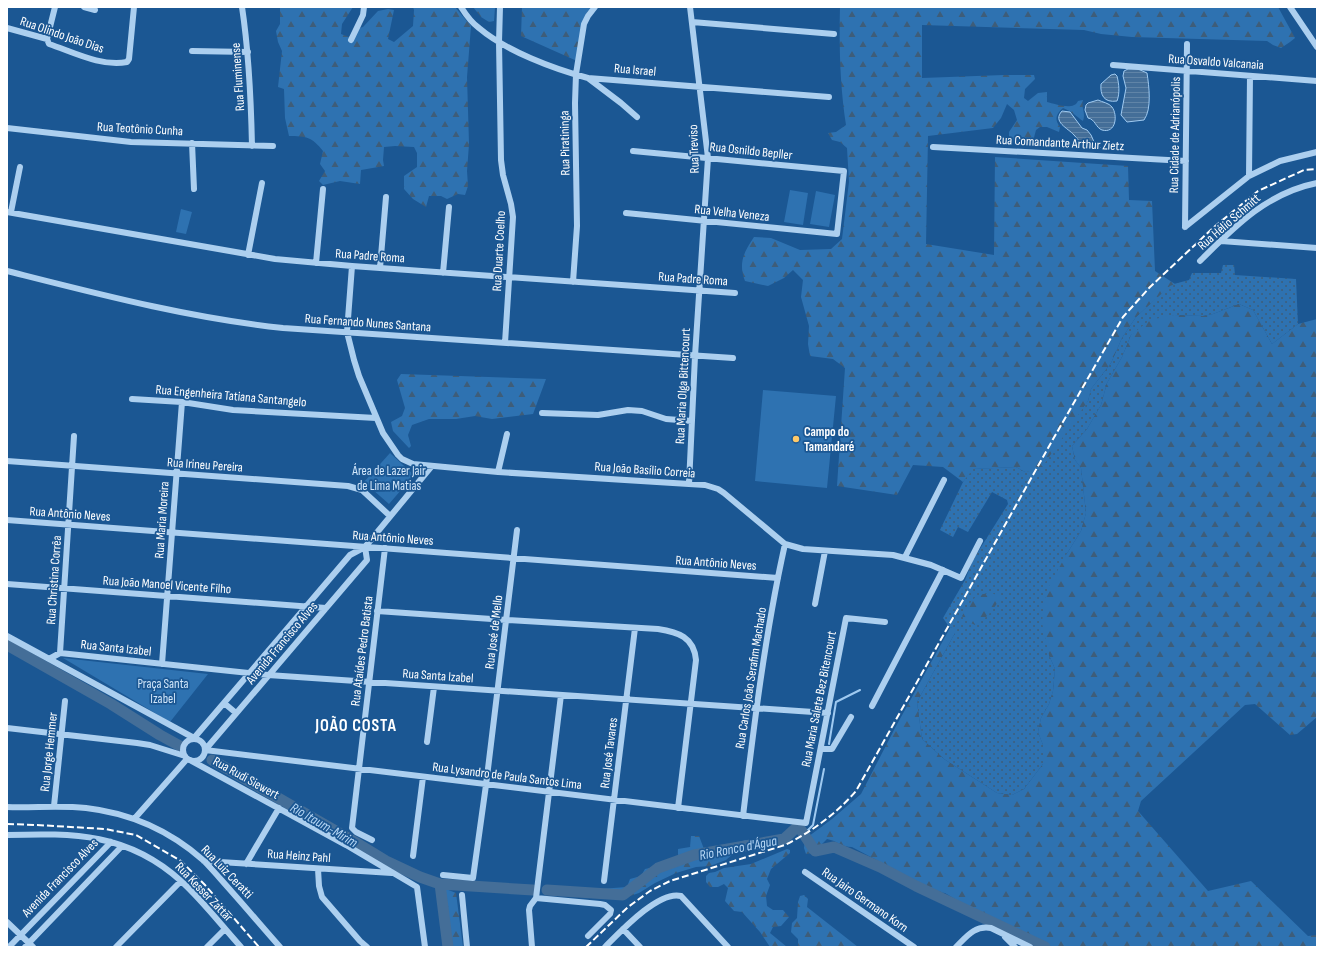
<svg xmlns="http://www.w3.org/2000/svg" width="1324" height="954" font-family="'Sofia Sans Condensed',sans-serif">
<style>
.grass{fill:url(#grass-dots)}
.forest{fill:url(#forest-firs)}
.park{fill:#2e72b1}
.water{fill:url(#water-rules);stroke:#9fcaf1}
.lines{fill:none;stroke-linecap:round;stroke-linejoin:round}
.stream{stroke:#9fcaf1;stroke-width:2}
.river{stroke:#446e98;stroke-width:11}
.minor{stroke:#accfef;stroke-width:6}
.rail{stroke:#fff;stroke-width:2;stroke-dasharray:7 3;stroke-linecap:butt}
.poi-dot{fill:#ffca69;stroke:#1b5793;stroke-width:1.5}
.labels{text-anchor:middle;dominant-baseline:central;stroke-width:3.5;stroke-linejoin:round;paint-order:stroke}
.street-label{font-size:13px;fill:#fff;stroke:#1b5793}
.poi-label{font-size:13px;font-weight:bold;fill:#fff;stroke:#1b5793;text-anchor:start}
.park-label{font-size:13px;fill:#d2e7fb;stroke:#1b5793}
.water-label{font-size:14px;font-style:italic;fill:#b8d8f6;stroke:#1b5793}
.district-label{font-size:17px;font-weight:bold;letter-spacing:1px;fill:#fff;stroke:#1b5793}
</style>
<defs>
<pattern id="grass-dots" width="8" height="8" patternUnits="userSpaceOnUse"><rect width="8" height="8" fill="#2e72b1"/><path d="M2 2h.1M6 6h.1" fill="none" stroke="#3e5d79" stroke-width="1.8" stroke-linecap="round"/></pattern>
<pattern id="forest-firs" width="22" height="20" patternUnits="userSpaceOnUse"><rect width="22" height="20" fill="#2e72b1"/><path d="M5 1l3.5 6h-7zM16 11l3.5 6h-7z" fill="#3e5d79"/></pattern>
<pattern id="water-rules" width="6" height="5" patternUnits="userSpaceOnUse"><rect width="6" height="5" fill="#446e98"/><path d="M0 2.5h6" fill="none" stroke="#6084a7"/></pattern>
</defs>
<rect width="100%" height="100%" fill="#1b5793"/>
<path class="grass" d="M1223 265H1234L1235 275 1296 279 1298 324 1272 344 1253 310 1239 304 1213 314 1203 316 1174 315 1131 335 1122 357 1107 383 1101 405 1087 429 1072 446 1075 460 1081 468 1086 513 1081 531 1066 555 1049 655 1055 669 1053 691 1049 704 1041 718 1038 732 1043 745V764L1024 789 1012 795 997 793 944 759 922 739 917 702 955 633 952 627 950 628 943 618 965 580 973 560 1008 504 1007 500 992 492 968 532 958 527 953 537 940 530 963 482 972 469 1016 467 1025 472 1088 401 1091 389 1111 363 1122 338 1136 317 1170 285 1189 280 1192 273H1221Z"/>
<path class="forest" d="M280 7H353L342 24 341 34 349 37 356 29 363 27 378 11 388 9 394 10 388 39 394 42 413 26 414 10 413 7H455L471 26 467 77 469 144 467 171 468 186 465 195 458 194 447 199 441 196H429L426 207 413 199 404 189V176L417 167V153L414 147 395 146 384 147 383 160 384 166 361 170 360 184 340 181 323 185 319 181 325 171 320 164 323 151C312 137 306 136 289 136L285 118 284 89 278 87 282 51 278 42 276 31 280 24Z
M473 7H495L494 21 489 22 481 17Z
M522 7H594L586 16 577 61 521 36Z
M840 7H1278L1295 38 1290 42 1281 48 1273 45 1267 41 1132 37 1101 34 1084 30 922 25V78L1004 75H1034L1035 79 1025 89 1024 98 1028 101 1038 93 1047 92V102C1055 104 1074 111 1078 101L1083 100C1081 109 1086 112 1083 121 1076 116 1071 111 1063 108 1056 114 1054 119 1060 127L1059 132 1047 127H1040L1036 130 1032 145H1023L1009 141V132L1017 120 1014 110 1007 104 1001 118 993 128 928 136 926 244 994 255 995 157 1128 166 1129 200 1152 201 1155 271 1175 284 1170 286 1136 317 1122 338 1111 363 1091 389 1088 401 1040 470 1025 472 1016 467 973 469 963 482 943 467 913 465 897 495 837 486 845 368 833 359 810 356 808 344 809 326 801 297 803 280 793 270 784 278 768 286 745 281C738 263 744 252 754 237L771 238 800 250 831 249 842 239 849 182 847 148 840 142 832 140 828 133 836 132 846 125C840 86 839 47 840 7Z
M1239 304 1253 310 1272 344 1298 324 1317 319V717L1297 734 1290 735 1255 704 1245 705 1141 801 1138 811 1208 891 1251 881 1308 936 1317 935V947H1038L1030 937 988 919 945 893 937 892 852 847C841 847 838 841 827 839L813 853 806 854 804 848 805 839 832 819 861 794 895 728 950 628 952 627 955 628V633L917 702 922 739 944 759 997 793 1012 795 1024 789 1043 764V745L1038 732 1041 718 1049 704 1053 691 1055 669 1049 655 1042 623 1044 602 1048 588 1066 555 1081 531 1086 513 1081 468 1075 460 1072 446 1087 429 1101 405 1107 383 1122 357 1131 335 1150 320 1174 315 1203 316 1213 314Z
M401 374 546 379 533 414 492 419 475 416 456 419H429L412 425 408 435 411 446 409 448 393 431 391 422 402 416 405 408 397 380Z
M991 593 1000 596C997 607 985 620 975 625L965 620 962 616C971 602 973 594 991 593Z
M691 836H699L704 849H715L720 845 727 846 746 840 749 843 745 849 735 852 726 860 710 866 696 867 676 873 655 883 639 893 621 899 550 893 553 888 587 890 627 887 630 879 641 876 645 869 667 864 678 859V849L690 847Z
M787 849 790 850V853L771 869 767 879 770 885 766 896 767 906 773 910H783L789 917 781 926 773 927 770 933 787 947H770L760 932 742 912 734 911 725 901 728 888 724 884 718 887H710L706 882V876L709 873 715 872 724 868 751 864Z
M446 889 456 893 463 947H443L438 899Z
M804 895 808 899 807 907 858 947H798V939L791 932 792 923 797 918 798 902 800 896Z"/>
<path class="park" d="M790 190 808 193 803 225 784 222Z
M816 191 835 195 829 227 810 224Z
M181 209 192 212 186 234 176 232Z
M763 390 836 396 827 488 755 481Z
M390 453 414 475 389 504 364 482Z
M63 658 208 674 170 722Z"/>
<path class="water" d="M1128 69H1138L1147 73C1149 86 1152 109 1144 120L1127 122 1121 115 1126 88 1123 76 1124 71Z
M1115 74 1117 76C1119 84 1120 93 1117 101 1104 103 1100 95 1101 84L1111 75Z
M1098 100C1102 102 1109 103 1112 107 1118 115 1116 134 1102 130 1096 128 1095 119 1088 118L1085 110 1086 105 1088 103Z
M1062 111 1070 112 1082 128 1087 130 1091 135 1095 144 1099 146 1100 148C1097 149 1093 150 1090 149 1083 148 1079 140 1074 135 1068 128 1052 122 1062 111Z"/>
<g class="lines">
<path class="stream" d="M829 744 836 702 860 690
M801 830H808L813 825 824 769"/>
<path class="river" d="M7 645 111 704 160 735 180 746
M212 760 355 842 386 861 420 877 440 884 533 890
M440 884 448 947
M547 890 623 895 658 868 694 855 784 839 797 827 801 830 815 851 834 847 880 867 916 886 1045 947"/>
<path class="minor" d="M84 7 95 10
M242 7C249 53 251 99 252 146
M461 7C466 15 472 23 479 28 506 51 554 69 588 78L829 97
M500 7 499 42 501 160 503 175 511 204 513 217 505 343
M1290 7 1317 47
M692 22 834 34
M7 28 47 39 49 44C73 52 101 67 127 62L129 59 134 7
M47 39 55 7
M351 40 363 15 364 7
M192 51 248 52
M1113 65 1317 81
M588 78 621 103 637 117
M7 128 131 142 273 146
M192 143 194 189
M933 147 1186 161
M1249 176 1250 76
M7 212 275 259 352 266 735 293
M11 212 20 167
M626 213 837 234 844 171 633 151
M1185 227 1187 44
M1185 227 1249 176 1280 161 1317 152
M1221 241 1317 248
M248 255 262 183
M1200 261C1235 226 1267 193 1317 183
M316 263 323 189
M352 266 347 332 354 360 359 376 383 433 398 455 402 459 413 464 498 472 705 485 718 489 724 493 785 544 803 549 893 555 931 565 961 578 980 541
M380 268 386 197
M7 271C98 294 189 318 283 328L733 358
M443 273 449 207
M573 282 577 226 575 103 576 74 584 24 588 16 595 7
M132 399 182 402 233 410 376 418
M542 413 598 415 628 410 642 411 666 419 692 421
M7 461 348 486 362 490 390 516
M498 472 507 434
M689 484 695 356 708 158 690 7
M7 520 778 578
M905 557 944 480
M7 584 326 608
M815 604 825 551
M377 611 506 620 658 629C678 632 694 637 696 660L678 808
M7 636 194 738 350 555 365 547 431 467
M60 653 74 436
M49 659 60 653 268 675 828 713
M162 664 182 402
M224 703 236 713
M872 706 943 570
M7 728 137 743 150 745 185 756
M183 750a11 11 0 1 1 22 0a11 11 0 1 1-22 0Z
M427 742 434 687
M821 749H832L851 717
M205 750 806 823 846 618 885 622
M205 750 367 560 365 547
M190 760 346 845 417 887 425 947
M54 806 65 701
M7 807C34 808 59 805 86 808 130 813 170 831 203 860 213 870 222 881 232 892 248 910 264 929 280 947
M743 816C754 725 765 634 785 544
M135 818 187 759
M7 835C74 833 128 833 181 881 203 901 221 925 241 947
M372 840 356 832 352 828 385 548
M413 856 423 777
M204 861 392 873
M246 864 279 808
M318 869 319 886 322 897 360 941 367 947
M805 872 914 947
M443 875 473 878 486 785 517 530
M604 881 635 628
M462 895 467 947
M536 898 561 695
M536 898 600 904 605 905 611 910 610 914 588 936
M7 922 33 947
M623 929 640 947
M1005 937 1015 947
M9 947 111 842
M25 947 122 846
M116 947 181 881
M207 947 225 929
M532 947 529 910 530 906 536 898
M605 947C620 932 659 890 681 896L728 947
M956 947C967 936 975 925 991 928L1030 947"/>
<path class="rail" d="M7 824 37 825 105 829 136 835 181 861 205 885 259 947
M586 947 628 907 650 891 670 881 785 845C811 832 836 814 856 791L1052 441 1123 317 1150 287 1214 227 1258 191 1304 170 1317 169"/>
</g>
<circle class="poi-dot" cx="796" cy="439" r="4"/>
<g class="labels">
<g class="street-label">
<text transform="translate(62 35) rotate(19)">Rua Olindo João Dias</text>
<text transform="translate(1216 62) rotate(4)">Rua Osvaldo Valcanaia</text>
<text transform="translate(635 70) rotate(5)">Rua Israel</text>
<text transform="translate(238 77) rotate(-94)">Rua Fluminense</text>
<text transform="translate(140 129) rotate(3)">Rua Teotônio Cunha</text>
<text transform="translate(1175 135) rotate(-89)">Rua Cidade de Adrianópolis</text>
<text transform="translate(565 143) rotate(-91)">Rua Piratininga</text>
<text transform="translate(1060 143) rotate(3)">Rua Comandante Arthur Zietz</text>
<text transform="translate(694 149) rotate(-92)">Rua Treviso</text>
<text transform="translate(751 151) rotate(6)">Rua Osnildo Bepller</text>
<text transform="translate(732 213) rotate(6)">Rua Velha Veneza</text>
<text transform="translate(1229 222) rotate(-41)">Rua Hélio Schmitt</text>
<text transform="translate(499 251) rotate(-87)">Rua Duarte Coelho</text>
<text transform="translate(370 256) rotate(4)">Rua Padre Roma</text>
<text transform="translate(693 279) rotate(4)">Rua Padre Roma</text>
<text transform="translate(368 323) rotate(4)">Rua Fernando Nunes Santana</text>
<text transform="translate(683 386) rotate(-87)">Rua Maria Olga Bittencourt</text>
<text transform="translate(231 396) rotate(5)">Rua Engenheira Tatiana Santangelo</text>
<text transform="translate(205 465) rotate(4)">Rua Irineu Pereira</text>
<text transform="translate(645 470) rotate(4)">Rua João Basílio Correia</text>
<text transform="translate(70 514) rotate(4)">Rua Antônio Neves</text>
<text transform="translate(162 520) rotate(-86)">Rua Maria Moreira</text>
<text transform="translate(393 538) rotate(4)">Rua Antônio Neves</text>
<text transform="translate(716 563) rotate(4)">Rua Antônio Neves</text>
<text transform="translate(54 580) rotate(-86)">Rua Christina Corrêa</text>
<text transform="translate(167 585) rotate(4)">Rua João Manoel Vicente Filho</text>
<text transform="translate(494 632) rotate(-83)">Rua José de Mello</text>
<text transform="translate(282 643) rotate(-50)">Avenida Francisco Alves</text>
<text transform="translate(116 648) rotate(6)">Rua Santa Izabel</text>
<text transform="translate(362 651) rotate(-83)">Rua Ataídes Pedro Batista</text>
<text transform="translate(438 676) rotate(4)">Rua Santa Izabel</text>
<text transform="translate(751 678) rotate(-81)">Rua Carlos João Serafim Machado</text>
<text transform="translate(819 699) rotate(-79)">Rua Maria Salete Bez Bitencourt</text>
<text transform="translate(49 752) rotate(-84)">Rua Jorge Hemmer</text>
<text transform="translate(609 753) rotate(-83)">Rua José Tavares</text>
<text transform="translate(507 776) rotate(7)">Rua Lysandro de Paula Santos Lima</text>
<text transform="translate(246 778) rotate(29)">Rua Rudi Siewert</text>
<text transform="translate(299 856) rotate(4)">Rua Heinz Pahl</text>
<text transform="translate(227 872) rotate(46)">Rua Luiz Ceratti</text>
<text transform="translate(60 878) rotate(-46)">Avenida Francisco Alves</text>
<text transform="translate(204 892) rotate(46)">Rua Kesser Zattar</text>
<text transform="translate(865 900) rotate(35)">Rua Jairo Germano Korn</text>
</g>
<g class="poi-label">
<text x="804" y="432">Campo do<tspan x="804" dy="15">Tamandaré</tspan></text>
</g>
<g class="park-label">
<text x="389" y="471">Área de Lazer Jair<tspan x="389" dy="15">de Lima Matias</tspan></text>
<text x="163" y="684">Praça Santa<tspan x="163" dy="15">Izabel</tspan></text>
</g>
<g class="water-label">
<text transform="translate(324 825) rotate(30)">Rio Itaum-Mirim</text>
<text transform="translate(738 848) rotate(-11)">Rio Ronco d'Água</text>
</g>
<g class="district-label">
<text x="356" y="726">JOÃO COSTA</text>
</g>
</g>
<rect width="1324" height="954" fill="none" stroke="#ffffff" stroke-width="16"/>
</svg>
